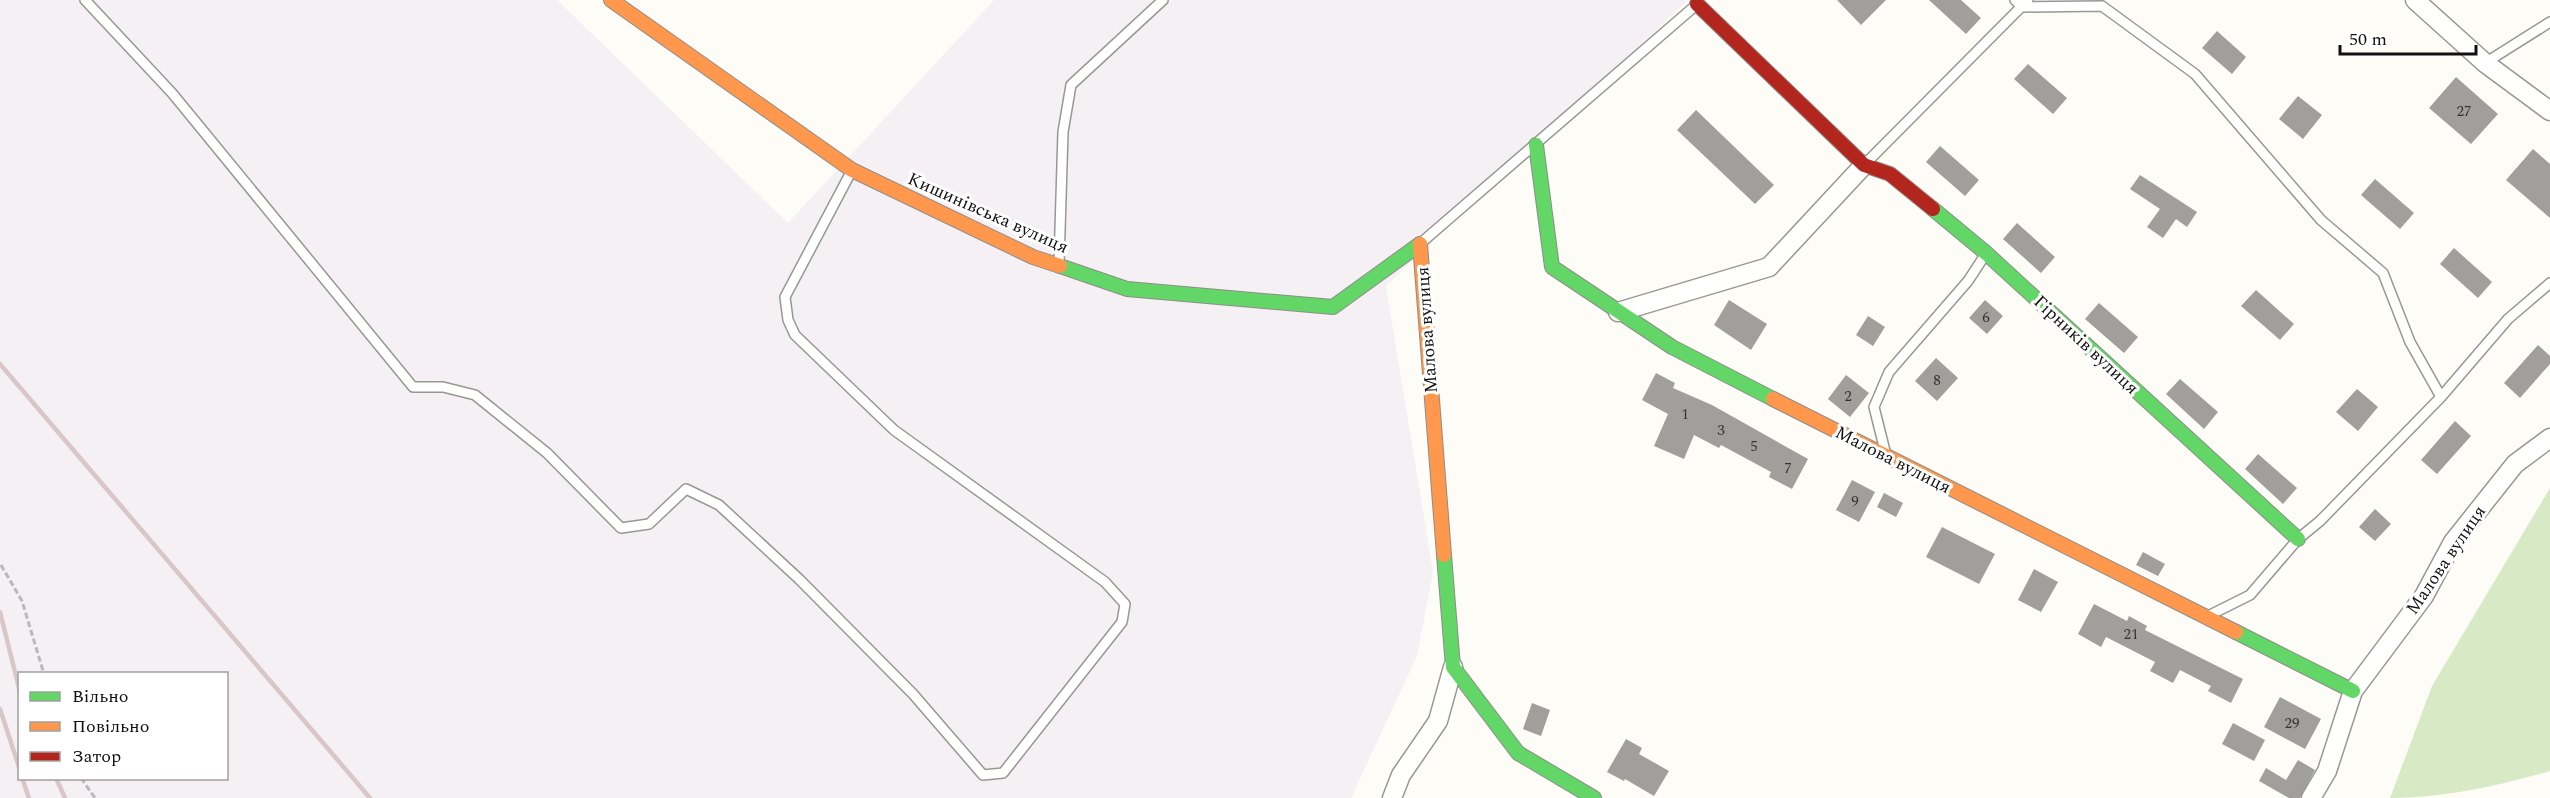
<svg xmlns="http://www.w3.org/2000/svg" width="2550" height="798" font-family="Spectral,serif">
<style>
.industrial{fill:#f5f0f3;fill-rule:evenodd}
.forest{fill:#d8eac5}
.building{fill:#a19f9c}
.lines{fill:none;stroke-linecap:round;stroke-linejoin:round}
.lane-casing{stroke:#979795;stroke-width:12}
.street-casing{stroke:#979795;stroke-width:21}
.fast-casing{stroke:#8e8d8b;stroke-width:16}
.slow-casing{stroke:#8e8d8b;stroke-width:16}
.jam-casing{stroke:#8e8d8b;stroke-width:16}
.path{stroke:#b9b9b8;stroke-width:3;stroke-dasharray:6 3;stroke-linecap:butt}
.lane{stroke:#fffffe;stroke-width:9}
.street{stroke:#fffffe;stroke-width:18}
.fast{stroke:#63d668;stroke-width:14}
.slow{stroke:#ff974d;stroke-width:14}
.jam{stroke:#b3261e;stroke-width:14}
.rail{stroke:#d9c6c7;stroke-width:4.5}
.labels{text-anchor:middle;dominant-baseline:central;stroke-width:6;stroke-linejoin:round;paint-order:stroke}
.number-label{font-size:15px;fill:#353434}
.street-label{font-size:18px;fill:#111;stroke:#fff}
</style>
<rect width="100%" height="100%" fill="#fdfcf7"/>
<path class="industrial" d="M0 0H557L788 223 994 0H1688L1386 286 1433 572 1417 656 1351 798H0ZM20 674H226V778H20Z"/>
<path class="forest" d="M2550 488V771C2497 786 2445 798 2390 798L2432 686Z"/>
<path class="building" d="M1837 0H1886L1861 25Z
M1929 0H1961L1981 18 1966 34Z
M2217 31 2246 57 2232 74 2202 48Z
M2028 64 2067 98 2053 114 2014 79Z
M2456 77 2498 114 2471 144 2429 108Z
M2298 96 2322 115 2303 139 2279 119Z
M1696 110 1774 185 1755 204 1677 130Z
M1940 146 1979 180 1965 196 1926 162Z
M2533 149 2550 164V218L2506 180Z
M2140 175 2197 212 2187 227 2176 219 2163 238 2147 227 2160 209 2130 189Z
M2375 179 2414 213 2400 229 2361 195Z
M2017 223 2055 257 2041 273 2003 239Z
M2454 248 2492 282 2478 298 2440 264Z
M2256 290 2294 324 2280 340 2241 306Z
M1729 300 1767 324 1751 350 1714 325Z
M1985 300 2003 316 1987 334 1969 318Z
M2099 303 2138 337 2124 353 2085 319Z
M1868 316 1885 327 1873 346 1856 335Z
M2538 345 2550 356V364L2520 398 2504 383Z
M1936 358 1958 378 1937 401 1915 381Z
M1656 373 1675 383 1673 388 1712 405 1808 459 1792 489 1769 477 1771 472 1721 445 1719 448 1694 435 1684 459 1654 446 1668 414 1642 400Z
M1846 375 1869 393 1850 417 1828 399Z
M2180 379 2218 412 2204 429 2166 394Z
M2357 389 2378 407 2358 431 2336 412Z
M2455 421 2471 436 2437 474 2421 460Z
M2258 454 2297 488 2283 504 2245 469Z
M1852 480 1875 492 1859 522 1836 510Z
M1884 493 1903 503 1896 517 1877 507Z
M2375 509 2391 524 2375 541 2359 527Z
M1942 527 1995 554 1979 584 1926 557Z
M2143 552 2165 564 2158 576 2136 565Z
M2034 569 2058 582 2041 612 2018 600Z
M2094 604 2127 621 2129 616 2147 626 2145 630 2243 679 2231 703 2208 691 2211 686 2180 670 2173 683 2150 671 2155 662 2106 637 2101 647 2078 634Z
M2280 697 2321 719 2305 749 2264 727Z
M1532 703 1550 710 1541 736 1523 729Z
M2233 723 2265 740 2254 761 2222 744Z
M1626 739 1642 748 1639 754 1669 771 1654 796 1625 779 1624 781 1607 772Z
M2298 760 2315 770 2300 798H2289L2259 781 2266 768 2286 780Z"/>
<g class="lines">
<g class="lane-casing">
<path id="lane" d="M85 0 172 93 413 387H443L475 395 547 453 621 528 649 524 686 489 719 505 799 579 913 694 983 775 1003 773 1122 622 1125 604 1105 582 894 430 795 335 788 320 785 297 851 172
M2015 0 2022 7 2102 6 2195 74 2321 220 2383 273 2410 342 2441 397
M2485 63 2550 22
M1867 162 2028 0
M1422 242 1695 6
M1059 263 1063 132 1071 85 1163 0
M1885 451 1874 407 1889 372 1968 281 1985 255
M2210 615 2250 595 2298 539 2320 521 2441 397 2508 319 2550 283"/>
</g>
<g class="street-casing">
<path id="street" d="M2415 0 2485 63 2550 111
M1618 312 1769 267 1864 165
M1392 798 1401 775 1438 721 1453 667
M2311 798 2327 771 2353 691 2424 596 2453 542 2515 464 2550 438"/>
</g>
<g class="fast-casing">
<path id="fast" d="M1536 145 1552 267 1672 347 1773 399
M1933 209 1986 253 2298 539
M1060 266 1127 289 1333 307 1420 244
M1444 555 1453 667 1518 753 1594 798
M2236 632 2353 691"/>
</g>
<g class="slow-casing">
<path id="slow" d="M611 0 852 170 1033 257 1060 266
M1420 244 1444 555
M1773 399 2236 632"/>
</g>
<g class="jam-casing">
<path id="jam" d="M1697 4 1864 165 1890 174 1933 209"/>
</g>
<path class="path" d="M1 565 22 601 44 674
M81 778 95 798"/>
<use href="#lane" class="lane"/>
<use href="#street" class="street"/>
<use href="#fast" class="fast"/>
<use href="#slow" class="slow"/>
<use href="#jam" class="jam"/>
<path class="rail" d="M0 364 370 798
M0 612 20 692
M0 709 20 770
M22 778 29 798
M56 778 65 798"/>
</g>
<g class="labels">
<g class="number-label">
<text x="2464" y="111">27</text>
<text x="1986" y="317">6</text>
<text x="1937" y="380">8</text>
<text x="1848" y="396">2</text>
<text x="1685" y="414">1</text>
<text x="1721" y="430">3</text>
<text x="1754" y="446">5</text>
<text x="1788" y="468">7</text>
<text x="1855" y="501">9</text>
<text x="2131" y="634">21</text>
<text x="2292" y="723">29</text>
</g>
<g class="street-label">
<text transform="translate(988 213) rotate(24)">Кишинівська вулиця</text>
<text transform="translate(1427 330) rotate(-94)">Малова вулиця</text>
<text transform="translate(2086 345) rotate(43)">Гірників вулиця</text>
<text transform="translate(1893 460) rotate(27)">Малова вулиця</text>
<text transform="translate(2446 560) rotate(-56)">Малова вулиця</text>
</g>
</g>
<rect x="18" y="672" width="210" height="108" fill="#ffffff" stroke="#a0a0a0" stroke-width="1.5"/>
<rect x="30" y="692" width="30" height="9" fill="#63d668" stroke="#a0a0a0" stroke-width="1.5"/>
<text x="72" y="702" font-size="18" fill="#111111">Вільно</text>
<rect x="30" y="722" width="30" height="9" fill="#ff974d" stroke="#a0a0a0" stroke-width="1.5"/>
<text x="72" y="732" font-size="18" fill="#111111">Повільно</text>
<rect x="30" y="752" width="30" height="9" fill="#b3261e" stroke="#a0a0a0" stroke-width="1.5"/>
<text x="72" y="762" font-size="18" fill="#111111">Затор</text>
<path d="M2340 45v9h136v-9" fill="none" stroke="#111111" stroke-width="3"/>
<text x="2349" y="45" font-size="18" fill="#111111" stroke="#ffffff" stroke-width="4.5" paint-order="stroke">50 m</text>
</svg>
